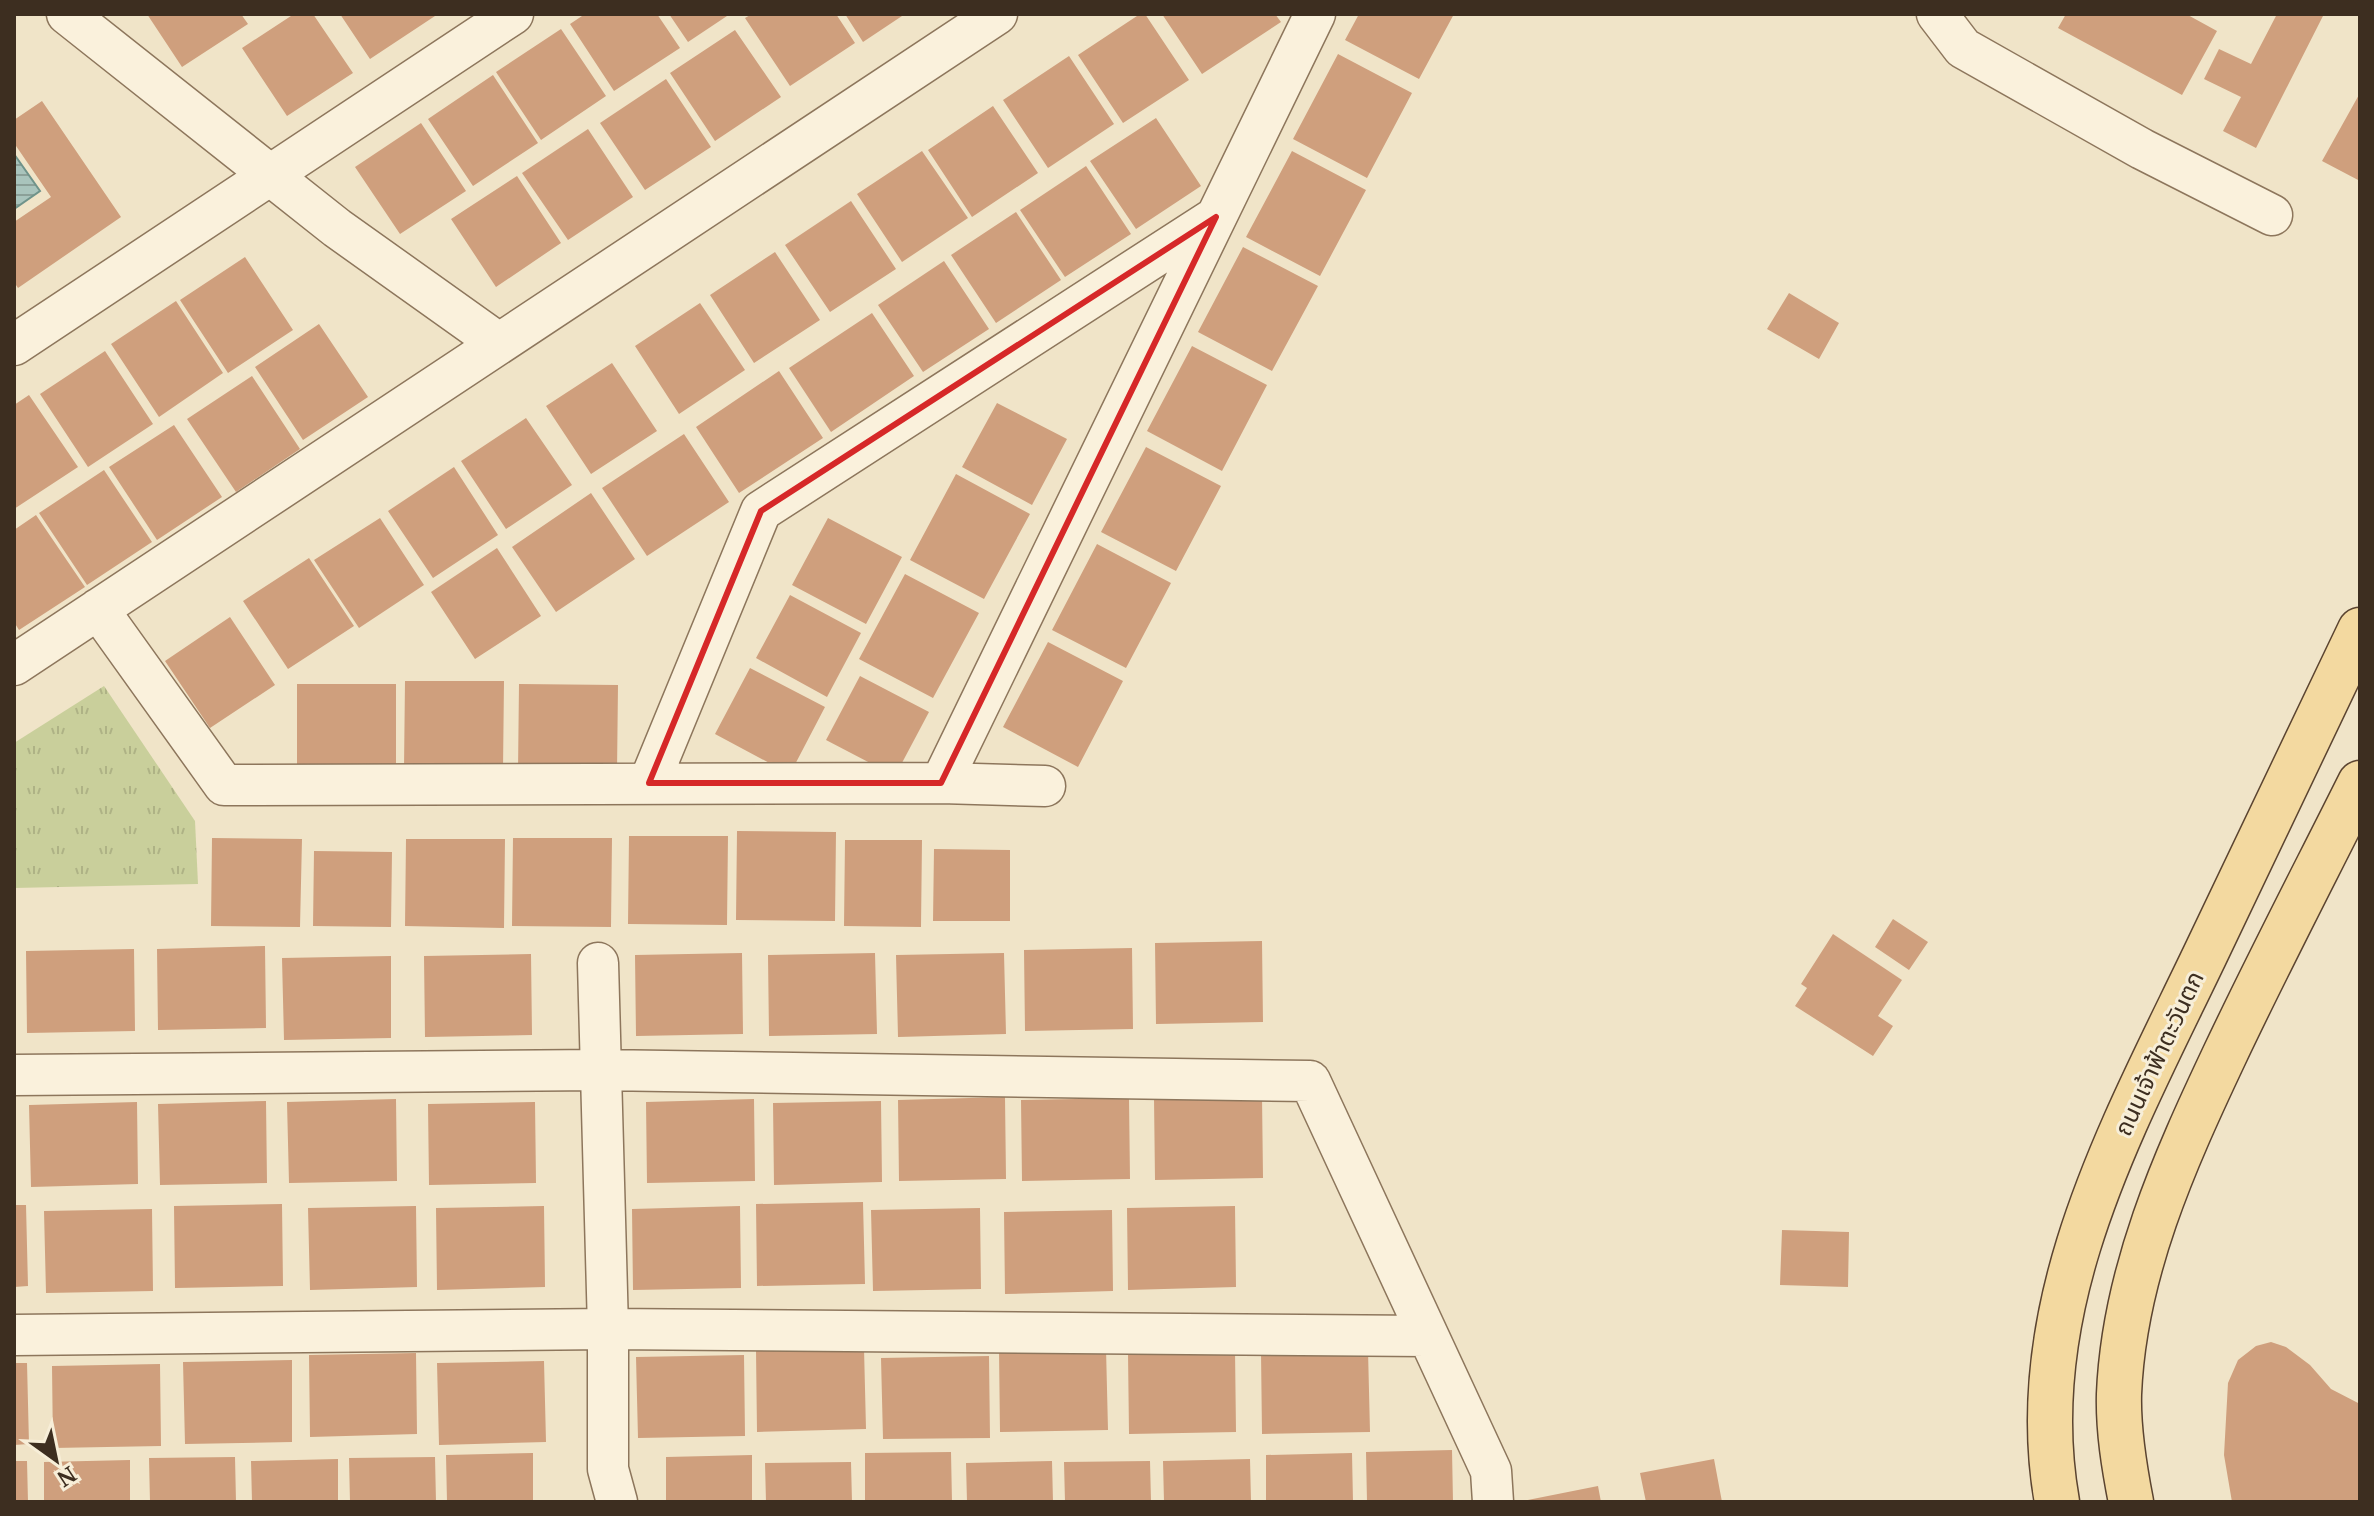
<svg xmlns="http://www.w3.org/2000/svg" width="2374" height="1516" font-family="'Noto Serif','Noto Sans Thai',serif">
<style>
.grass{fill:url(#grass-tufts)}
.water{fill:url(#water-rules);stroke:#6f938a;stroke-width:2}
.building{fill:#cf9f7d}
.lines{fill:none;stroke-linecap:round;stroke-linejoin:round}
.minor-casing{stroke:#8d765c;stroke-width:43}
.major-casing{stroke:#5b4430;stroke-width:47}
.minor{stroke:#faf1dc;stroke-width:40}
.major{stroke:#f3d9a0;stroke-width:44}
.marked{fill:none;stroke:#d62828;stroke-width:6;stroke-linejoin:round}
.labels{text-anchor:middle;dominant-baseline:central;stroke-width:6;stroke-linejoin:round;paint-order:stroke}
.street-label{font-size:24px;fill:#3d2e20;stroke:#f7eed8}
</style>
<defs>
<pattern id="grass-tufts" width="24" height="20" patternUnits="userSpaceOnUse" patternTransform="scale(2)"><rect width="24" height="20" fill="#c9cf9b"/><path d="M3 7l-1-3M5 7V3M7 7l1-3M15 17l-1-3M17 17v-4M19 17l1-3" fill="none" stroke="#aeb285"/></pattern>
<pattern id="water-rules" width="6" height="5" patternUnits="userSpaceOnUse" patternTransform="scale(2)"><rect width="6" height="5" fill="#a9c4bc"/><path d="M0 2.5h6" fill="none" stroke="#8ba098"/></pattern>
</defs>
<rect width="100%" height="100%" fill="#f0e4c8"/>
<path class="grass" d="M104 686 195 821 198 884 14 888V743Z"/>
<path class="water" d="M14 154 40 191 14 209Z"/>
<path class="building" d="M147 14H241L248 24 182 67Z
M294 14H313L353 73 287 116 242 48Z
M340 14H434L435 16 370 59Z
M585 14H657L680 48 614 91 570 24Z
M669 14H730L688 42Z
M752 14H836L855 43 790 86 745 18Z
M845 14H905L863 42Z
M1140 14H1145L1189 80 1123 123 1078 55Z
M1162 14H1275L1281 22 1202 74Z
M1359 14H1454L1419 79 1345 40Z
M2066 14H2186L2217 31 2182 95 2058 28Z
M2277 14H2324L2256 148 2223 131 2241 97 2204 79 2219 49 2251 64Z
M561 29 606 96 541 140 496 72Z
M735 30 781 97 715 141 670 73Z
M1338 54 1412 93 1367 178 1293 139Z
M1069 56 1114 124 1048 168 1003 100Z
M493 75 538 143 473 186 428 119Z
M666 79 711 147 645 190 600 123Z
M2360 93V181L2322 161Z
M42 101 121 217 18 288 14 282V222L51 197 14 143V120Z
M993 106 1038 173 972 217 928 150Z
M1156 118 1201 186 1136 229 1090 161Z
M421 123 466 191 400 234 355 167Z
M588 129 633 197 568 240 522 173Z
M922 151 968 218 902 262 857 194Z
M1292 151 1366 190 1320 276 1246 237Z
M1086 166 1131 234 1065 277 1020 210Z
M517 176 561 243 496 287 451 219Z
M851 201 896 269 830 312 785 245Z
M1016 212 1061 280 996 323 951 255Z
M1243 247 1318 286 1272 371 1198 332Z
M775 252 820 320 754 363 710 295Z
M245 257 293 330 228 373 180 300Z
M944 261 989 329 923 372 878 305Z
M1789 293 1839 323 1819 359 1767 329Z
M176 301 223 373 159 417 111 344Z
M700 303 745 370 679 414 635 346Z
M872 313 914 376 831 432 789 368Z
M319 324 368 397 303 440 255 367Z
M1192 346 1267 385 1222 471 1147 431Z
M105 351 153 424 88 467 40 394Z
M612 363 657 431 591 474 546 406Z
M779 371 823 438 739 493 696 427Z
M252 376 300 449 236 492 187 419Z
M29 395 78 467 14 509V405Z
M997 403 1067 439 1032 505 962 467Z
M526 418 572 485 506 529 461 461Z
M174 425 222 497 157 540 109 467Z
M684 434 729 502 647 556 602 488Z
M1146 447 1221 486 1176 571 1101 532Z
M454 467 498 535 433 578 388 511Z
M104 470 152 542 87 585 39 513Z
M956 474 1030 514 984 599 910 560Z
M591 493 635 559 556 612 512 547Z
M36 515 85 587 19 630 14 622V530Z
M380 518 424 585 359 628 314 560Z
M828 518 902 557 866 624 792 585Z
M1097 544 1171 583 1126 668 1052 630Z
M497 548 541 616 475 659 431 592Z
M309 558 354 626 288 669 243 601Z
M905 574 979 613 933 698 859 659Z
M790 595 861 633 827 697 756 658Z
M230 617 275 685 210 728 165 661Z
M1048 642 1123 681 1078 767 1003 727Z
M750 668 825 707 790 774 715 734Z
M860 676 929 712 895 776 826 740Z
M405 681H504L503 770 404 769Z
M297 684H396V773L297 772Z
M519 684 618 685 617 773 518 772Z
M737 831 836 832 835 921 736 920Z
M629 836H728L727 925 628 924Z
M212 838 302 839 300 927 211 926Z
M513 838H612L611 927 512 926Z
M406 839H505L504 928 405 926Z
M845 840H922L921 927 844 926Z
M934 849 1010 850V921H933Z
M314 851 392 852 391 927 313 926Z
M1893 919 1928 942 1909 970 1875 947Z
M1833 934 1902 980 1878 1016 1893 1026 1873 1056 1795 1006 1807 988 1801 984Z
M1262 941 1263 1022 1156 1024 1155 943Z
M265 946 266 1028 158 1030 157 949Z
M1132 948 1133 1029 1025 1031 1024 950Z
M134 949 135 1031 27 1033 26 951Z
M742 953 743 1034 636 1036 635 955Z
M875 953 877 1034 769 1036 768 955Z
M1004 953 1006 1034 898 1037 896 955Z
M531 954 532 1035 425 1037 424 956Z
M391 956V1038L284 1040 282 958Z
M1262 1096 1263 1178 1155 1180 1154 1098Z
M1005 1097 1006 1179 899 1181 898 1100Z
M1129 1098 1130 1179 1022 1181 1021 1100Z
M396 1099 397 1181 289 1183 287 1102Z
M754 1099 755 1181 647 1183 646 1102Z
M266 1101 267 1183 160 1185 158 1104Z
M881 1101 882 1182 774 1185 773 1103Z
M137 1102 138 1184 31 1187 29 1105Z
M535 1102 536 1183 429 1185 428 1104Z
M863 1202 865 1284 757 1286 756 1204Z
M282 1204 283 1286 175 1288 174 1206Z
M14 1205H26L28 1286 14 1287Z
M416 1206 417 1287 310 1290 308 1208Z
M544 1206 545 1287 437 1290 436 1208Z
M740 1206 741 1288 633 1290 632 1209Z
M1235 1206 1236 1287 1128 1290 1127 1208Z
M980 1208 981 1289 873 1291 871 1210Z
M152 1209 153 1291 46 1293 44 1211Z
M1112 1210 1113 1291 1005 1294 1004 1212Z
M1782 1230 1849 1232 1848 1287 1780 1285Z
M2271 1342 2286 1347 2310 1365 2331 1389 2360 1404V1502H2232L2224 1455 2228 1383 2238 1360 2256 1346Z
M864 1348 866 1429 757 1432 756 1350Z
M1106 1348 1108 1430 1000 1432 999 1350Z
M1235 1350 1236 1432 1129 1434 1128 1353Z
M1368 1350 1370 1432 1262 1434 1261 1352Z
M416 1353 417 1434 310 1437 309 1355Z
M744 1355 745 1436 638 1438 636 1357Z
M989 1356 990 1438 883 1439 881 1358Z
M292 1360V1442L185 1444 183 1362Z
M544 1361 546 1442 439 1445 437 1363Z
M14 1363H27L29 1444 14 1445Z
M160 1364 161 1446 53 1448 52 1366Z
M1452 1450 1453 1502H1367L1366 1452Z
M951 1452 952 1502H865V1453Z
M533 1453V1502H447L446 1455Z
M1352 1453 1353 1502H1266V1455Z
M752 1455V1502H666V1457Z
M235 1457 236 1502H150L149 1458Z
M435 1457 436 1502H350L349 1458Z
M338 1459V1502H252L251 1461Z
M1250 1459 1251 1502H1164L1163 1461Z
M1714 1459 1722 1502H1646L1640 1473Z
M130 1460V1502H44V1462Z
M14 1461H27L28 1502H14Z
M1052 1461 1053 1502H967L966 1463Z
M1150 1461 1151 1502H1065L1064 1462Z
M851 1462 852 1502H766L765 1463Z
M1598 1486 1601 1502H1523V1501Z"/>
<g class="lines">
<g class="minor-casing">
<path id="minor" d="M67 14 337 228 497 342
M1937 14 1963 48 2142 149 2272 215
M14 345 513 14
M98 609 224 785 941 783 1045 786
M14 665 997 14
M649 783 761 511 1216 217
M941 783 1315 14
M598 963 608 1329V1469L617 1502
M14 1075 600 1070 1310 1081 1491 1471 1493 1502
M14 1335 608 1329 1426 1336"/>
</g>
<g class="major-casing">
<path id="major" d="M2057 1502C2022 1306 2122 1128 2204 957 2256 848 2308 739 2360 630
M2131 1502C2124 1466 2118 1430 2119 1394 2124 1273 2174 1162 2225 1054 2268 963 2315 873 2360 783"/>
</g>
<use href="#minor" class="minor"/>
<use href="#major" class="major"/>
</g>
<path class="marked" d="M1216 217 941 783H649L761 511Z"/>
<g class="labels">
<g class="street-label">
<text transform="translate(2158 1053) rotate(-65)">ถนนเจ้าฟ้าตะวันตก</text>
</g>
</g>
<rect width="2374" height="1516" fill="none" stroke="#3d2e20" stroke-width="32"/>
<g transform="translate(56 1460) rotate(147)" stroke="#f7eed8" stroke-width="6" paint-order="stroke">
<path d="M0-6L14 30L0 20L-14 30Z" fill="#3d2e20"/>
<text y="-12" font-size="22" font-weight="bold" text-anchor="middle" fill="#3d2e20">N</text>
</g>
</svg>
